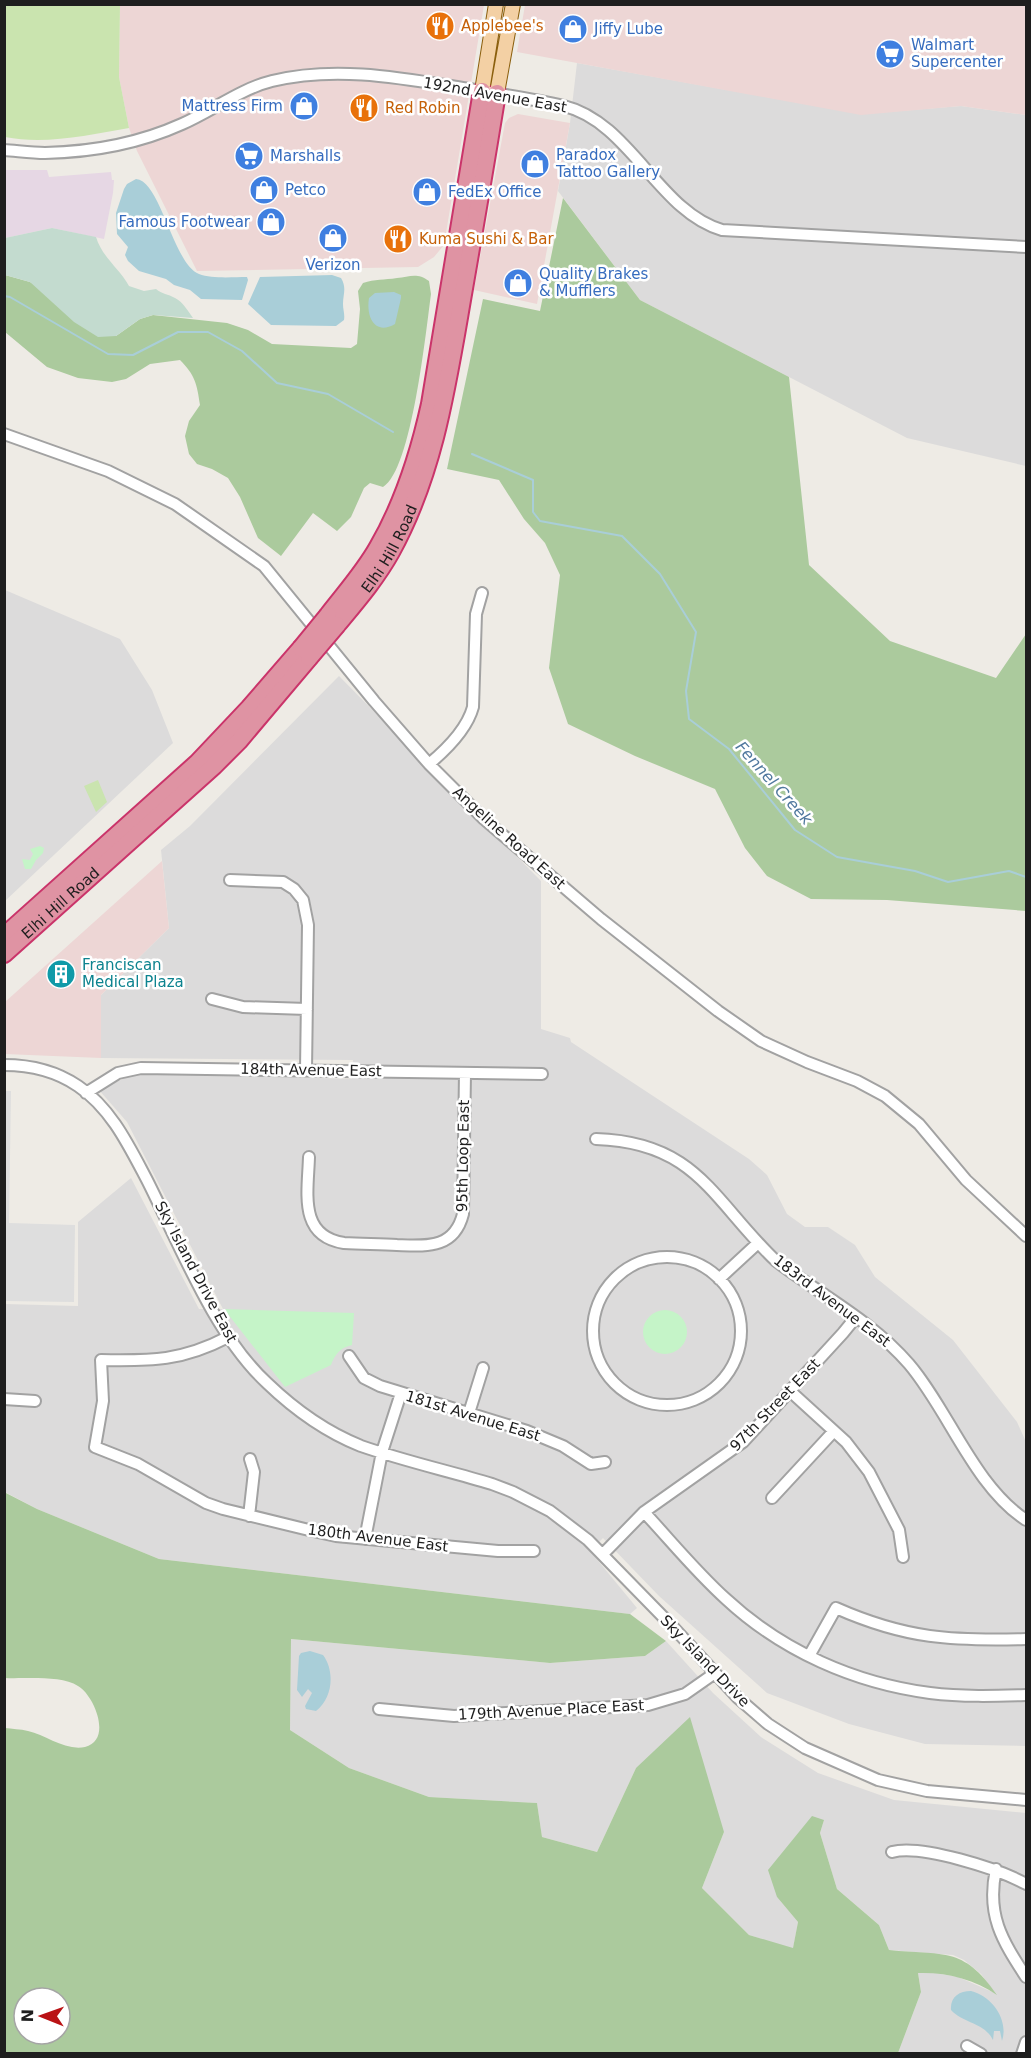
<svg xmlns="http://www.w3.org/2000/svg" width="1031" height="2058" font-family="'DejaVu Sans',sans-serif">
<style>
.residential{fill:#dcdbdb}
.commercial{fill:#edd6d5}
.industrial{fill:#e6d7e4}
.grass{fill:#cae4af}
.forest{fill:#abca9d;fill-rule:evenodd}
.wetland{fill:#c3dbcf}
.park{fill:#c5f4c8}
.parking{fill:#dedede}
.water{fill:#a9ced8}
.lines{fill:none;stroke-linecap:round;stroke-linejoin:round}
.stream{stroke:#a9ced8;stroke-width:2}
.minor-casing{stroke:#a2a2a2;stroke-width:14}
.major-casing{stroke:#8b5f0d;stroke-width:16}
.highway-casing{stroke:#ca346a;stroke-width:20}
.minor{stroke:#fff;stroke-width:10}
.major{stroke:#f3d0a4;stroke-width:14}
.highway{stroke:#df93a3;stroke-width:16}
.highway-bridge-casing{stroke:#ca346a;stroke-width:20;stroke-linecap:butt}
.highway-bridge{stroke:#df93a3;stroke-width:16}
.labels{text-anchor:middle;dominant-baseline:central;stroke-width:5;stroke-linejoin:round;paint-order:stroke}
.food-label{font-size:15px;fill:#c56008;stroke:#fff;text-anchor:start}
.shop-label{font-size:15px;fill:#366cbe;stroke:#fff;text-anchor:start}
.street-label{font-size:15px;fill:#1e1e1e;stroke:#fff}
.culture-label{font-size:15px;fill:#0d838f;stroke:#fff;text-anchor:start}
.water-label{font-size:16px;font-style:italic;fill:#50789e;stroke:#fff}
</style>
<rect width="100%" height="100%" fill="#eeebe5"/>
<path class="residential" d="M577 63 861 114 961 106 1026 115V466L907 438 640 300 558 191 570 123Z
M5 590 120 639 152 690 173 743 5 901Z
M339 676 541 881V1029L570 1038 571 1042 749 1159 767 1175 787 1214 805 1227H828L855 1245 875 1277 953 1340 1017 1422 1026 1442V1746L925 1744 849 1724 767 1693 659 1596 603 1538 590 1551 637 1608 630 1614 159 1559 37 1509 5 1492V1304L78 1306V1222L131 1178 199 1309H223L127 1122 99 1090 138 1072 352 1079 353 1060 101 1058V995L169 928 161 850 190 826Z
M291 1639 550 1663 645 1656 666 1641 713 1693 761 1737 818 1773 894 1800 1026 1813V2053H898L921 1992 918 1973H935L958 1977 995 1993 981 1974 964 1960 953 1955 889 1950 879 1925 837 1889 820 1833 824 1820 777 1897 798 1922 793 1949 749 1935 702 1888 724 1832 636 1768 597 1852 542 1837 537 1803 429 1797 349 1768 290 1730Z"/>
<path class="commercial" d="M120 5H484L444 245 434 257 418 267 197 271 137 151 129 128 119 77Z
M525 5H1026V115L961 106 861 115 517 52Z
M518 114 570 123 537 304 474 290 505 123 509 118Z
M162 861 169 928 101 995V1058L5 1054V1002Z"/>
<path class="industrial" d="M5 170H47L49 177 111 172 112 180H114L113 193 104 239 52 228 5 238Z"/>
<path class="grass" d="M4 5H120L119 77 129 128C89 135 45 145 5 137Z
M98 780 107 802 96 812 84 786Z"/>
<path class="forest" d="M563 198 640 300 789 377 809 565 890 641 996 678 1026 634V911L887 900 811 899 767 876 745 848 715 789 635 756 568 724 549 668 560 575 545 543 524 519 499 480 447 469 483 299 540 311Z
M5 275 30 282 116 336 140 319 153 315 227 323 248 330 272 344 351 348 357 344 360 309 358 291 363 283C375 279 384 280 397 278 409 277 417 272 429 281L431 294C426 330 412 470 383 487L370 483 364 488 351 517 337 531 313 513 281 556 258 538 240 497 228 478 212 469 197 464 189 454 185 436 189 421 200 405C197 384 195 375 180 360L150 364 126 379 112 382 78 378 47 367 5 332Z
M4 1492 37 1509 159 1559 630 1614 666 1641 645 1656 550 1663 291 1639 290 1730 349 1768 429 1797 537 1803 542 1837 597 1852 636 1768 690 1717 724 1832 702 1888 749 1935 793 1948 798 1922 777 1897 768 1870 812 1816 824 1820 820 1833 837 1889 879 1925 889 1950C942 1956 963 1945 997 1995 974 1979 946 1972 918 1973L921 1992 898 2053H5V1728C12 1729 20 1729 28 1731 46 1735 65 1751 85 1747 113 1740 94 1695 78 1686 61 1675 25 1679 5 1678ZM24 1998H60V2034H24Z"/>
<path class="wetland" d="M52 228 96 237C102 257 119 268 129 286L144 291 156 289C162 294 168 294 175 298 183 302 188 311 193 318L153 315 140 319 116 336 98 337 74 322 30 282 5 275V238Z"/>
<path class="park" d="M40 846 44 848 43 853 36 860 31 869H25L22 859 30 860 33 854 30 849Z
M224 1309 354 1313 352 1345C340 1348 335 1354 331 1365L285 1387Z
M643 1332a22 22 0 1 1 44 0a22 22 0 1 1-44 0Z"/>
<path class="parking" d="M5 1091H11L9 1223 75 1225 74 1302 5 1301Z"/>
<path class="water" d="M136 179C161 181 173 264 199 274 212 279 233 277 247 277L248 280 242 300 201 299 190 290 174 285 166 279 139 271 128 261 125 255 128 247 117 234 116 213 124 189 127 184Z
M332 275 341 278C347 288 343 294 343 304 343 310 345 314 344 320L336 326 271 325 248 304 260 277Z
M394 292 401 295V298L395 324C374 336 366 316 369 298L375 293Z
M310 1651 323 1655C335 1671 333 1698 316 1711L306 1709 305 1706 312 1693 308 1689 302 1697 297 1690 299 1656 301 1653Z
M971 1991C992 1996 1009 2020 1002 2041L1000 2031H994L993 2040C984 2022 964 2024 951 2010 950 1997 959 1991 971 1991Z"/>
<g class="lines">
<path class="stream" d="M4 296 10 297 108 354 133 355 178 332H208L242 351 277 383 328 394 393 432
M472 454 533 480V512L540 521 622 536 660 574 696 632 686 691 689 719 729 749 795 830 837 857 915 871 948 882 1009 871 1026 877"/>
<g class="minor-casing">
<path id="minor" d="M4 150C18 151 32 153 45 153 91 152 140 143 182 124 212 111 240 89 272 81 333 66 396 77 457 87 492 93 529 98 564 106 630 122 659 212 722 230L1026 247
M4 434 108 471 175 504 264 566 374 701 429 764 484 819 601 919 718 1011 761 1041 807 1062 857 1081 885 1096 919 1124 966 1180 1026 1236
M429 764C447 749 467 729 473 707L476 614 482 593
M230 880 283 882 294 889 303 900 308 925 306 1070
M212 999 243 1007 307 1009
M4 1065C30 1065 56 1071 78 1086 111 1108 129 1146 147 1180 180 1245 214 1334 267 1383 294 1409 326 1432 361 1446 404 1461 449 1471 492 1484L513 1492 550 1511 588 1540 673 1627 738 1698 768 1724 805 1748 878 1780 927 1791 1026 1800
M86 1093 118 1073 141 1068 542 1074
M596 1139C697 1142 713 1201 776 1261 821 1295 872 1321 909 1364 949 1411 974 1486 1026 1520
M309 1157C308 1192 298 1236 344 1243 362 1244 380 1244 397 1245 427 1246 454 1249 463 1214L465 1073
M593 1331a74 74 0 1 1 148 0a74 74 0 1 1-148 0Z
M719 1279 758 1243
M228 1337C182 1361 152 1361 101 1360L103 1401 95 1447 138 1464 206 1503 223 1509 309 1530 336 1536 498 1551H534
M349 1356 364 1378 380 1386 527 1431 563 1446 591 1464 605 1462
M790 1391 846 1442 869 1472 899 1530 903 1557
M4 1399 35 1401
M469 1413 483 1368
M772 1498 834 1431
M644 1512C671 1541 696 1572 726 1599 782 1651 854 1683 930 1693 962 1697 995 1696 1026 1695
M249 1516 254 1472 250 1459
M365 1539 382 1452 401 1393
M603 1554 644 1512 743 1442 843 1333 856 1317
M809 1656 836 1608C906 1639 952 1641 1026 1639
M379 1709 454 1716 648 1705 685 1694 715 1673
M892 1852C921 1844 999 1869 1026 1884
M996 1869C986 1915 1002 1940 1026 1977
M967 2046 981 2054
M1022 2054 1026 2042"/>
</g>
<g class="major-casing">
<path id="major" d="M482 91 496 4
M497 93 513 4"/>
</g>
<g class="highway-casing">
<g id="highway">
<path d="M328 615C345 593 364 572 378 547 404 502 419 454 430 404L482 91"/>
<path id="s1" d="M337 625C356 602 376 579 391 552 434 474 447 387 462 300 474 231 486 162 497 93"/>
<path d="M4 936 197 763 249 708 301 648"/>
<path id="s2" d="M4 954 214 766 239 741 309 658"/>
</g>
</g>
<use href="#minor" class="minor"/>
<use href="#major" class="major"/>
<use href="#highway" class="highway"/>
<g class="highway-bridge-casing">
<path id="highway-bridge" d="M301 648 328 615
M309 658 337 625"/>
</g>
<use href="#highway-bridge" class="highway-bridge"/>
</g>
<defs>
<g id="restaurant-disc" transform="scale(1.5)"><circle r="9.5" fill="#e8710a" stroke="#fff"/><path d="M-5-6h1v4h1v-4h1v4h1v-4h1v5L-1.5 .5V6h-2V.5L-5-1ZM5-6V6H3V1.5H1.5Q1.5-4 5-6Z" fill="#fff"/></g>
<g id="shop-disc" transform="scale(1.5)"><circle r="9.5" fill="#3f7fe0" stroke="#fff"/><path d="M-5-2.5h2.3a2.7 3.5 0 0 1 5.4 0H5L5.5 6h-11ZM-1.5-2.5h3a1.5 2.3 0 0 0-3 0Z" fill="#fff"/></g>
<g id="supermarket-disc" transform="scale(1.5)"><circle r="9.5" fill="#3f7fe0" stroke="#fff"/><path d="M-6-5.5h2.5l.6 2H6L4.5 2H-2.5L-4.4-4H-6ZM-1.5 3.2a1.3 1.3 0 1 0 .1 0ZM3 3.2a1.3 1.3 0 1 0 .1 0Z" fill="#fff"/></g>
<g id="building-disc" transform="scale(1.5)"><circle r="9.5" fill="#0f9aa8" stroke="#fff"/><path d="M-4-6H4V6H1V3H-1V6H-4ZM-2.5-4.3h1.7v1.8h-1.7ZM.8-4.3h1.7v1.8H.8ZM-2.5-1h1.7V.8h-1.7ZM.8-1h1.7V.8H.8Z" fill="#fff"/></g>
</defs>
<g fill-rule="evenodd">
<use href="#restaurant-disc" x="440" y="26"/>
<use href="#shop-disc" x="573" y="29"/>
<use href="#supermarket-disc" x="890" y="54"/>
<use href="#shop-disc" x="304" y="106"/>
<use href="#restaurant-disc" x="364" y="108"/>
<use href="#supermarket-disc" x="249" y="156"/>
<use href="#shop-disc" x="535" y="164"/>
<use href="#shop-disc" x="264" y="190"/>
<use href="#shop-disc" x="427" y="192"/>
<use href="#shop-disc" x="271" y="222"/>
<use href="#shop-disc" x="333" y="238"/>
<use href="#restaurant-disc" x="398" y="239"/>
<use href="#shop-disc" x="518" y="283"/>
<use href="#building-disc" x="61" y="974"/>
</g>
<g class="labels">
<g class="food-label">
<text x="461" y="26">Applebee's</text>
<text x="385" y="108">Red Robin</text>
<text x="419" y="239">Kuma Sushi &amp; Bar</text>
</g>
<g class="shop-label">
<text x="594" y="29">Jiffy Lube</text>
<text x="911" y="45">Walmart<tspan x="911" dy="17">Supercenter</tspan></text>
<text x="283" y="106" text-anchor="end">Mattress Firm</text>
<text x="556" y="155">Paradox<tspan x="556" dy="17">Tattoo Gallery</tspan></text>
<text x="270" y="156">Marshalls</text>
<text x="285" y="190">Petco</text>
<text x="448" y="192">FedEx Office</text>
<text x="250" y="222" text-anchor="end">Famous Footwear</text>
<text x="333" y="265" text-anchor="middle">Verizon</text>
<text x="539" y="274">Quality Brakes<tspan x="539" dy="17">&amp; Mufflers</tspan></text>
</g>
<g class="street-label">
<text transform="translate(495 95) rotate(10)">192nd Avenue East</text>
<text stroke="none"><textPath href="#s1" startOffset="93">Elhi Hill Road</textPath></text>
<text transform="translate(509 838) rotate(42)">Angeline Road East</text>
<text stroke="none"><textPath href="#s2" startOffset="76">Elhi Hill Road</textPath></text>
<text transform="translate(311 1070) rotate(1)">184th Avenue East</text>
<text transform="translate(463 1156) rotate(-89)">95th Loop East</text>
<text transform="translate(196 1272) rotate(62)">Sky Island Drive East</text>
<text transform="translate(832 1301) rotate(37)">183rd Avenue East</text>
<text transform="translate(775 1405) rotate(-46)">97th Street East</text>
<text transform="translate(473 1416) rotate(17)">181st Avenue East</text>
<text transform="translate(378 1538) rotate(7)">180th Avenue East</text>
<text transform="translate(705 1661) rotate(46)">Sky Island Drive</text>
<text transform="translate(551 1710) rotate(-3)">179th Avenue Place East</text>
</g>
<g class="culture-label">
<text x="82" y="965">Franciscan<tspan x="82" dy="17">Medical Plaza</tspan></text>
</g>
<g class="water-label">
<text transform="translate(774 783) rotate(48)">Fennel Creek</text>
</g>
</g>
<rect width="1031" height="2058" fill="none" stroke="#1e1e1e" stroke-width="12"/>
<g transform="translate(42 2016) rotate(271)"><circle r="28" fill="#ffffff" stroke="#a5a5a5" stroke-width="1.5"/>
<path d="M0-4.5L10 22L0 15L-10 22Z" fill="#ba1215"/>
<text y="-9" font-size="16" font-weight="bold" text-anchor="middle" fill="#1e1e1e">N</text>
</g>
</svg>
